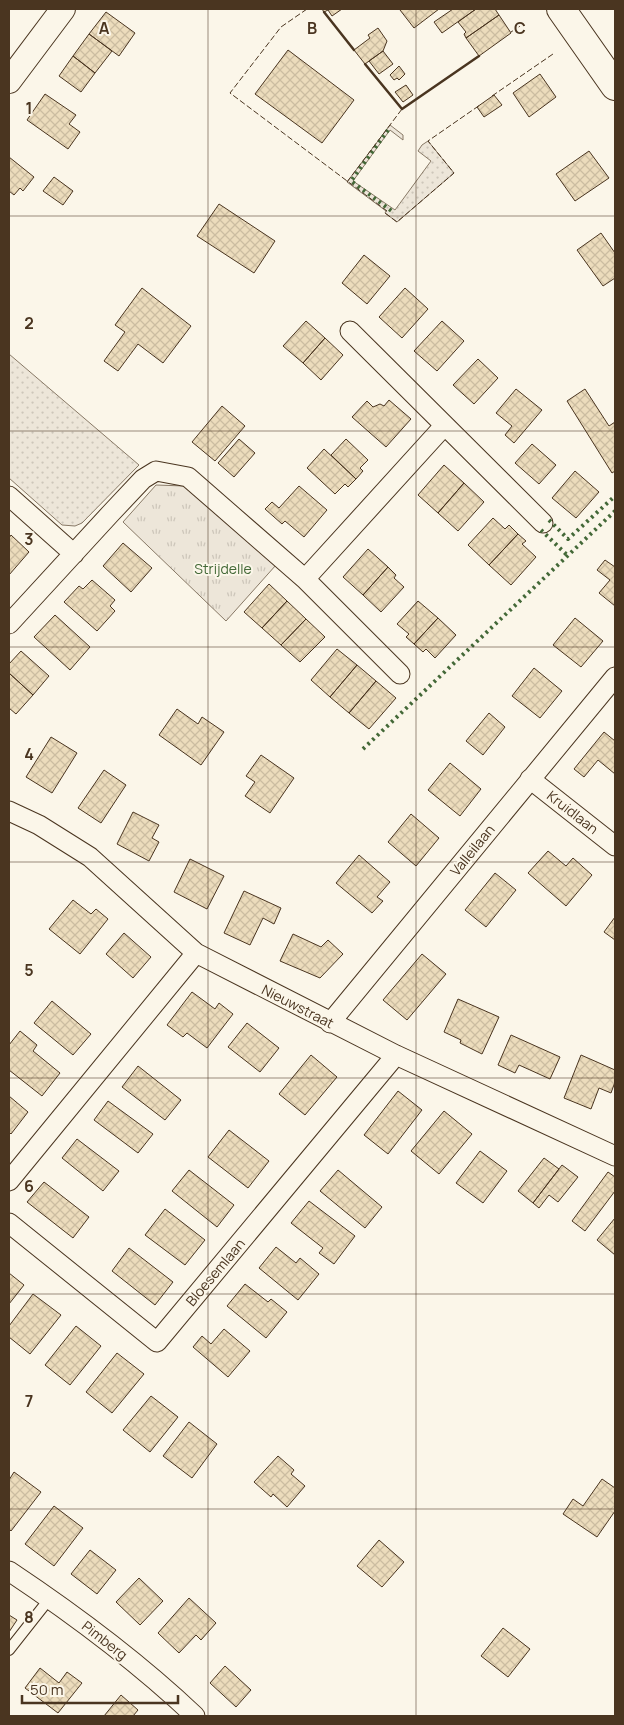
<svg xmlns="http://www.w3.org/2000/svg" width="624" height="1725" font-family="Manrope,sans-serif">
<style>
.grass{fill:url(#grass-dots);stroke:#887966}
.park{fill:url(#park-tufts);stroke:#887966}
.building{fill:url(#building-cross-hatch);stroke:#4a3520}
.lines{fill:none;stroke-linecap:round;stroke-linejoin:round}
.service-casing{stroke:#4a3520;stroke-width:12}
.minor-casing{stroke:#4a3520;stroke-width:21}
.tertiary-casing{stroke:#4a3520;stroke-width:26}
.primary-casing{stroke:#4a3520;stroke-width:30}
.service{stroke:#fbf6e9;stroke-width:10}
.minor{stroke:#fbf6e9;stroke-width:19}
.tertiary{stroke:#fbf6e9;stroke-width:24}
.primary{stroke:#fbf6e9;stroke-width:28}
.hedge{stroke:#436837;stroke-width:4;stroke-dasharray:2.5 4;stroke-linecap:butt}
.fence{stroke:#4a3520;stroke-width:1;stroke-dasharray:6 2.5;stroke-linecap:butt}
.wall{stroke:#4a3520;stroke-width:2.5}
.grid{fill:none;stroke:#4a3520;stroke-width:1;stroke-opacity:0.55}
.labels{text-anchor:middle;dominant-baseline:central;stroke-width:4;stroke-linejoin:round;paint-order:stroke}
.park-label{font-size:14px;fill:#436837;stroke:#fbf6e9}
.street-label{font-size:14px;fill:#4a3520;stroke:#fbf6e9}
.grid-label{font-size:16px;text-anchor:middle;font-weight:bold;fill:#4a3520;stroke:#fbf6e9;stroke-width:4;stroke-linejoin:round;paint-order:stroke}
</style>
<defs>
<pattern id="grass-dots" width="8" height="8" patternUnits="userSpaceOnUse" patternTransform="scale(1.25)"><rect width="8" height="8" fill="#ede6d9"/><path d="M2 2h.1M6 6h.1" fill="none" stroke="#cdc6ba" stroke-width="1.8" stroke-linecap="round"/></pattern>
<pattern id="park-tufts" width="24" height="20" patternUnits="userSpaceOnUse" patternTransform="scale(1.25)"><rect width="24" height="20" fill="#ede6d9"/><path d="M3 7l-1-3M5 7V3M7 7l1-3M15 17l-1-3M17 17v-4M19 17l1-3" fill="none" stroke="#cdc6ba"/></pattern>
<pattern id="building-cross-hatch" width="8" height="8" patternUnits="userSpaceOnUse" patternTransform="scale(1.25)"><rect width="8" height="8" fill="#ecdcbc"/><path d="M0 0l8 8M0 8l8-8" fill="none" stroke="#ccbda1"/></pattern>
</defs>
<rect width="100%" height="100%" fill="#fbf6e9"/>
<path class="grass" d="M390 125 403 135V140L390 130 353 181 395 210 431 161 418 151 422 145 428 141 454 173 397 222 385 213 386 211 347 182Z
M9 354 139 465 82 523 75 526 62 525 9 478Z"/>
<path class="park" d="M156 485 185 486 276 565 226 621 123 522Z"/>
<path class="building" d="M322 9H342L332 16 328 10 324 12Z
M402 9H439L414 28 400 10Z
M453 9H476L442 33 434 22Z
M476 9H495L499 15 466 38 464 34 466 32 458 22Z
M106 12 135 33 119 56 89 34Z
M499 15 511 33 479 56 466 38Z
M378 28 387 41 383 51 365 64 354 50 370 38 368 35Z
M89 34 112 51 95 73 73 56Z
M288 50 354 100 322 143 255 94Z
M383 51 393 64 379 74 369 61Z
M73 56 95 73 81 92 59 76Z
M399 66 405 74 399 80 397 78 394 80 390 75Z
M540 74 556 97 529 117 513 93Z
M406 85 413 95 403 102 395 92Z
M45 94 76 115 69 124 80 132 68 149 27 120Z
M494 95 502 105 484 117 477 107Z
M589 151 609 178 575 201 556 174Z
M9 157 34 177 23 191 20 188 14 195 9 191Z
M54 177 73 191 63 205 43 191Z
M219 204 275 241 254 273 197 236Z
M601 233 615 253V278L603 286 577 250Z
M364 255 390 276 367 304 342 283Z
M142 288 191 326 163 363 138 344 118 371 104 361 125 332 115 325Z
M405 288 428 309 402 338 379 317Z
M306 321 325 338 303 363 283 346Z
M442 321 464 341 437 371 414 351Z
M325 338 343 355 321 380 303 363Z
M478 359 498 378 474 404 453 385Z
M516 389 542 410 514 443 505 435 512 426 496 413Z
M585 389 609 426 615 422V471L612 473 567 401Z
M389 400 411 419 386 447 352 417 367 401 373 407 380 404 384 406Z
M222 406 245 426 215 461 192 442Z
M239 439 255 453 234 477 218 463Z
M346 439 368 460 360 468 363 471 356 479 331 455Z
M532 444 556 465 539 484 515 463Z
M324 449 356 479 348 487 345 484 335 494 307 468Z
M444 465 464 483 438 513 418 495Z
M575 471 599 492 576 518 552 498Z
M464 483 484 502 458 531 438 513Z
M299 486 327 510 304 537 285 521 282 524 265 509 272 502 279 508Z
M493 518 505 529 509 525 518 534 489 565 468 545Z
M518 534 526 541 522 544 536 557 511 585 489 565Z
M11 535 29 552 9 575V538Z
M123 543 152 568 131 592 103 566Z
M368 549 388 567 363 595 343 577Z
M605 560 615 567V606L599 593 610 580 597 570Z
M388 567 396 575 394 578 404 587 381 612 363 595Z
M92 580 115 600 110 606 115 611 97 631 64 602 79 586 83 589Z
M269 584 287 601 262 628 244 612Z
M287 601 306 619 281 645 262 628Z
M418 601 438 618 414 644 406 637 409 634 397 624Z
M55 615 90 647 70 670 34 637Z
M438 618 456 635 435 658 426 649 423 652 414 644Z
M575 618 603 641 581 667 553 645Z
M306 619 325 637 300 662 281 645Z
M337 649 357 665 330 697 311 680Z
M21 651 49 676 33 695 9 673V664Z
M357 665 376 681 349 713 330 697Z
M534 668 562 691 540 718 512 696Z
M9 673 33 695 16 714 9 708Z
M376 681 396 698 369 729 349 713Z
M177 709 198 724 202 717 224 732 201 765 159 735Z
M489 713 505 727 483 755 466 741Z
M604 732 615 741V774L598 760 584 777 574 769Z
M51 737 77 753 52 793 26 777Z
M261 755 294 778 270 813 245 796 255 782 246 776Z
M450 763 481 789 460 816 428 790Z
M104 770 126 785 101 823 78 808Z
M133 812 159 825 152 838 159 842 149 861 117 844Z
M411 814 439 838 416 866 388 842Z
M548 851 566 866 573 858 592 875 566 906 528 873Z
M359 855 390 882 377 897 383 901 372 913 336 883Z
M190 859 224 876 207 909 174 892Z
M495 873 516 890 486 927 465 910Z
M244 891 281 908 274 924 263 918 250 945 224 933Z
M73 900 91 914 96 909 108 919 80 954 49 929Z
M615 917V940L604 932Z
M124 933 151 957 133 978 106 954Z
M293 934 321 947 328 940 343 954 320 978 280 961Z
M422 954 446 974 407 1020 383 1000Z
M192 992 215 1009 219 1003 233 1014 207 1048 187 1033 183 1037 167 1025Z
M458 999 499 1017 482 1054 460 1043 461 1040 444 1032Z
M52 1001 91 1034 73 1055 34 1023Z
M247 1023 279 1048 260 1072 228 1047Z
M20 1031 37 1045 33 1051 60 1073 42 1096 9 1070V1045Z
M511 1035 560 1057 550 1079 519 1065 515 1073 498 1065Z
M311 1055 337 1077 305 1115 279 1094Z
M581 1055 615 1070V1082L611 1093 599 1088 591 1109 564 1098Z
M138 1066 181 1100 165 1120 122 1087Z
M398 1091 422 1110 388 1154 364 1135Z
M9 1096 28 1112 11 1134 9 1132Z
M108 1101 153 1134 138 1153 94 1120Z
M444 1111 472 1134 439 1174 411 1151Z
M229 1130 269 1161 248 1188 208 1157Z
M77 1139 119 1171 103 1191 62 1158Z
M480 1151 507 1171 483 1203 456 1183Z
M544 1158 559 1169 533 1203 518 1191Z
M562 1165 578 1177 558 1202 549 1195 539 1208 533 1203Z
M189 1170 234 1205 217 1227 172 1191Z
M338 1170 382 1207 365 1228 320 1191Z
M608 1172 615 1177V1191L585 1231 572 1221Z
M44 1182 89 1217 73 1238 27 1202Z
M309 1201 355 1236 334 1264 319 1253 323 1248 291 1223Z
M165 1209 205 1240 185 1265 145 1235Z
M615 1218V1255L597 1240Z
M276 1247 296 1263 300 1258 319 1274 298 1300 259 1268Z
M129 1248 173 1282 155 1305 112 1271Z
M9 1273 24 1285 9 1304Z
M245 1284 268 1302 271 1299 287 1312 266 1338 227 1306Z
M33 1294 61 1315 30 1354 9 1337V1326Z
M76 1326 101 1346 70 1385 45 1365Z
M224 1329 250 1351 228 1377 193 1347 202 1336 211 1344Z
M117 1353 144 1374 112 1413 86 1392Z
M151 1396 178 1417 150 1452 123 1430Z
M189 1422 217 1444 192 1478 163 1456Z
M278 1456 294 1470 291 1474 305 1486 287 1507 273 1494 271 1497 254 1482Z
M14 1472 41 1492 11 1531 9 1529V1480Z
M602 1479 615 1488V1511L597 1537 563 1514 573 1499 583 1506Z
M54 1506 83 1528 54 1566 25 1544Z
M379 1540 404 1562 382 1587 357 1566Z
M90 1550 116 1570 97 1594 71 1574Z
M139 1578 163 1601 140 1625 116 1602Z
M189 1598 216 1623 201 1640 196 1635 179 1653 158 1633Z
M9 1615 17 1620 9 1632Z
M503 1628 530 1649 508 1677 481 1656Z
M225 1666 251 1690 236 1707 210 1683Z
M40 1668 59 1683 67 1672 82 1683 58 1713 25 1688Z
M121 1695 138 1710 133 1716H104Z"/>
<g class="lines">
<g class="service-casing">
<path id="service" d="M9 1650 50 1598"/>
</g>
<g class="minor-casing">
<path id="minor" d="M350 331 543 523
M9 496 74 554
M305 579 444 426
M9 624 111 513 143 479 156 471 188 477 305 579 400 674
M530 779 615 846
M9 811 39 825 90 857 196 953 396 1055 615 1156
M330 1023 615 677
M9 1181 196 953
M9 1223 157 1342 396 1055
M9 1571C75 1615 138 1662 195 1716"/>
</g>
<g class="tertiary-casing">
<path id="tertiary" d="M9 81 63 9"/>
</g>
<g class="primary-casing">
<path id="primary" d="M561 9 615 86"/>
</g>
<use href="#service" class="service"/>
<use href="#minor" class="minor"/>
<use href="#tertiary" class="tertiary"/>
<use href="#primary" class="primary"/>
<path class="hedge" d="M388 130 351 181 393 212
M549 520 568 539 615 496
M541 530 568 556
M363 749 615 511"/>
<path class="fence" d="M307 9 281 27 230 93 387 211 385 213 397 222 454 173 428 141 480 105
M511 32 520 26
M492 96 553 54
M347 182 402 109"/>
<path class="wall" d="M324 12 354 50
M365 64 402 109 479 56"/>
</g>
<path class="grid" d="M208 9V1716M416 9V1716M9 216H615M9 431H615M9 647H615M9 862H615M9 1078H615M9 1294H615M9 1509H615"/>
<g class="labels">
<g class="park-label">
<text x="223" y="568">Strijdelle</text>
</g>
<g class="street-label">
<text transform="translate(573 812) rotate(38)">Kruidlaan</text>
<text transform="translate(472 850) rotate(-51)">Valleilaan</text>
<text transform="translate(298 1006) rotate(27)">Nieuwstraat</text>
<text transform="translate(215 1272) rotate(-50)">Bloesemlaan</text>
<text transform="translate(105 1640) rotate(38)">Pimberg</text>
</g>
</g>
<g class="grid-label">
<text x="104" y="34">A</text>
<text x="312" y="34">B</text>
<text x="520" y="34">C</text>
<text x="29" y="114">1</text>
<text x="29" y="329">2</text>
<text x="29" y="545">3</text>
<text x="29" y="760">4</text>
<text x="29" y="976">5</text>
<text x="29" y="1192">6</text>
<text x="29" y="1407">7</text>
<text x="29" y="1623">8</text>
</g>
<rect width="624" height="1725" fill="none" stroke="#4a3520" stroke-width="20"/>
<path d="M22 1695v8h156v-8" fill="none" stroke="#4a3520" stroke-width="2.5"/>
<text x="30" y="1695" font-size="15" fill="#4a3520" stroke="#fbf6e9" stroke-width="4" paint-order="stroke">50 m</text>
</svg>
